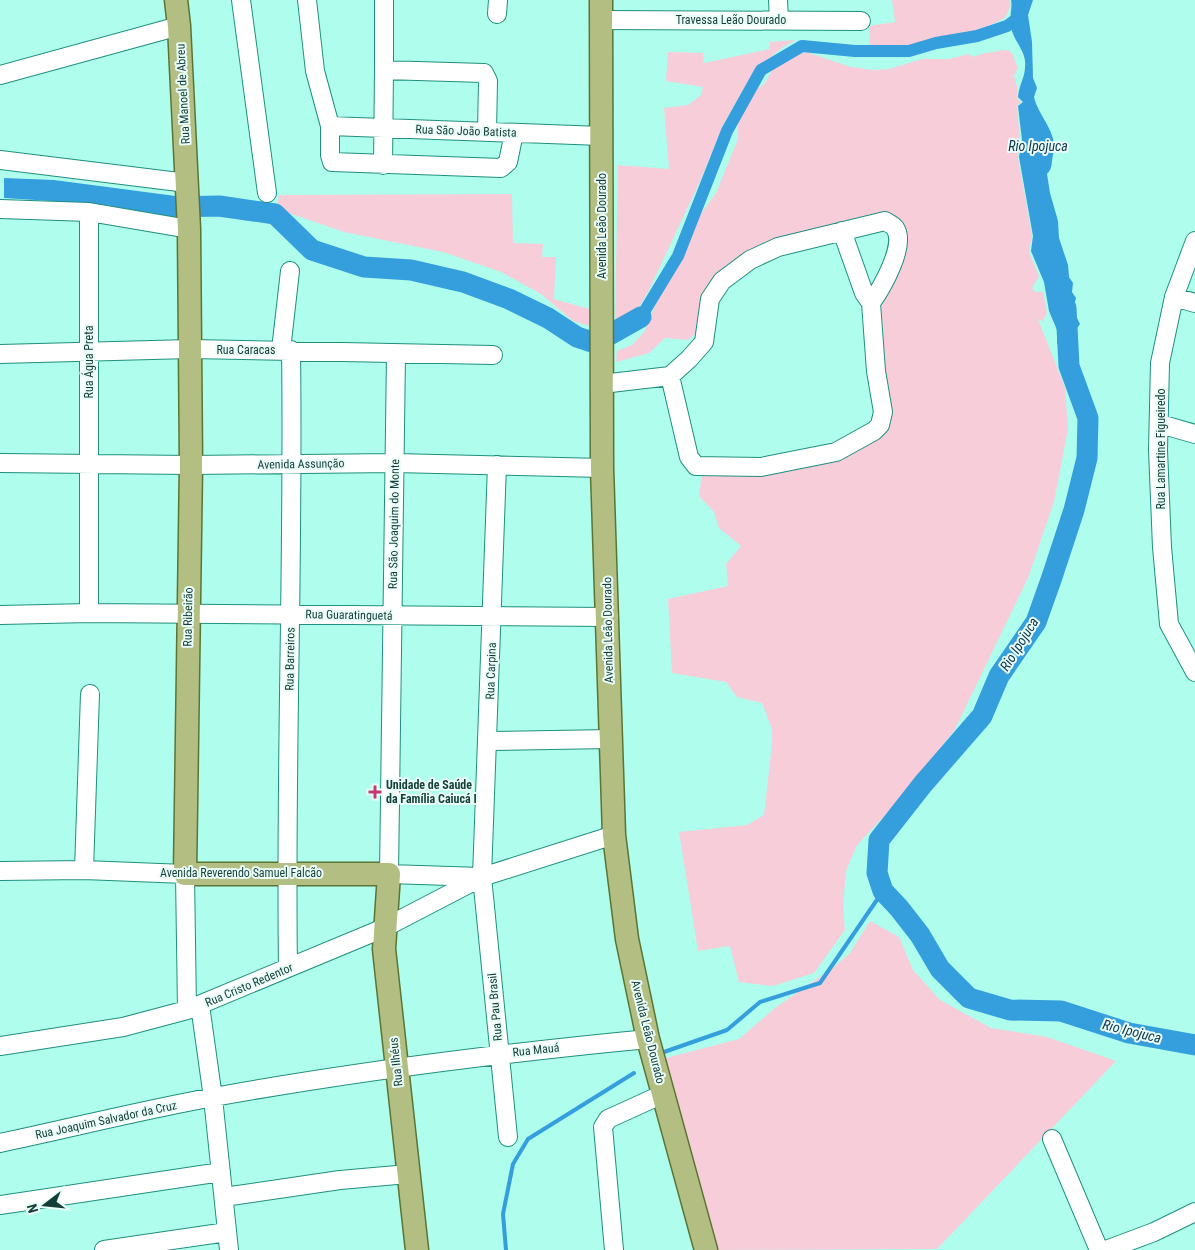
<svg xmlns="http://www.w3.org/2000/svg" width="1195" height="1250" font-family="'Roboto Condensed',sans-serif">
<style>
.green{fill:#f7cdd9}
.water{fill:#359edd}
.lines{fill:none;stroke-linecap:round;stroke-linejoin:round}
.stream{stroke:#359edd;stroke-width:4}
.canal{stroke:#359edd;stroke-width:12}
.river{stroke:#359edd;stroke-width:21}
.minor-casing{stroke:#1f907e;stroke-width:20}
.major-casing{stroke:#5a7533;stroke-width:25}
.minor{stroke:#fff;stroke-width:18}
.major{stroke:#b3be83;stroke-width:22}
.poi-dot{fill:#c33973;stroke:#ebfdf8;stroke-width:2}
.labels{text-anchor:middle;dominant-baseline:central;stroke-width:4;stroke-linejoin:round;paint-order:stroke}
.street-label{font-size:12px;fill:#133e37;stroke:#ebfdf8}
.poi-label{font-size:12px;font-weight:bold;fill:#133e37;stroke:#ebfdf8;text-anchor:start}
.water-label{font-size:14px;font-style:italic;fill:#0a3650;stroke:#ebfdf8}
</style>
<rect width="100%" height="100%" fill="#affdec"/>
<path class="green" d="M892 0H1009L1011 5 1005 18 978 31 908 48H870L869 26 895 22Z
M796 40 783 47 755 69 723 125 701 179 648 292 636 312 615 323 618 165 669 169 664 108 688 105 701 95 703 87 666 81 668 52 703 53 704 63 770 49V42Z
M1002 50C1016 50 1012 57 1018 67L1014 76 1017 86V98L1021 102 1017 106 1020 140 1018 158 1032 236 1029 252 1039 276 1032 288 1035 292H1043L1047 313 1043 321 1038 319 1065 388 1068 429 1054 502 1028 578 955 729 904 795 857 845 846 871 843 906 845 930 814 973 773 986 739 982 730 946 698 951 679 832 747 825 764 815 772 744V729L762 703 737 697 726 682 672 673 668 599 728 586 726 564 741 546 719 528 714 512 699 496 702 471 843 457 884 433 888 415 878 314 889 290 895 270 900 226 748 255 702 316 696 333 688 340 665 338 649 353 616 362 617 351 632 345 645 331 664 283 677 264 685 242 698 218 716 193 738 139V122L753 92 765 83 775 65 790 56 806 52 851 67 874 70 889 69 922 59H949L968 54 974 57C983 52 993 53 1002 50Z
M512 194 513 243 543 244 542 257H556L554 299 596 311V328L573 321 541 294 501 272 443 252 344 232 277 209 279 195Z
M870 921 899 937 913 970 940 1000 991 1028 1047 1037 1116 1061 937 1249 712 1250 662 1059 739 1039 775 1008 834 967 850 953Z"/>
<path class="water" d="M1011 0H1033L1028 15 1032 42 1033 78 1037 88 1034 97C1039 118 1059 133 1053 155 1051 163 1053 168 1047 174L1050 193 1058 221 1059 238 1068 265 1069 277 1073 283 1072 292 1076 298 1073 310 1080 324 1073 334 1057 344V330L1049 311 1044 282 1031 251 1033 236 1019 157 1022 140 1018 106 1023 102 1018 97C1019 85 1025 77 1025 67 1027 53 1015 42 1012 31 1008 19 1013 8 1011 0Z
M4 178 54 180 183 197V219L99 204 4 198Z"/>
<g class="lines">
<path class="stream" d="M664 1052 727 1030 760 1002 820 983 883 891
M506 1250 503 1214 513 1164 528 1139 634 1073"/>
<path class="canal" d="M641 317 678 256 727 131 761 70 802 46 855 51H909L936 43 977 36 1007 26 1022 15"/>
<path class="river" d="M172 207 219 206 275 214 312 250 364 267 411 270 463 282 509 299 548 318 577 337 595 343 641 317
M1066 308 1069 366 1088 418 1087 458 1074 510 1052 577 1036 622 999 676 982 716 923 784 879 840 877 873 883 891 899 908 920 935 940 969 969 998 1010 1010 1061 1011 1129 1033 1195 1045"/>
<g class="minor-casing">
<path id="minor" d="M241 0 267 193
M307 0 315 71 330 126V155L332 162 501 168 508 162 514 133
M384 0V70L484 73 488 81 487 132
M778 0 779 20
M497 14 498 0
M601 20 861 21
M0 75 179 26
M330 126 601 136
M0 160 187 183
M383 165 384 70
M0 209 89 212 189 229
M842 231 864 293 871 303
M1195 241 1174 297 1160 363 1158 450 1162 547 1169 624 1195 672
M1174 297 1195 303
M281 350 290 271
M0 354 190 349 493 355
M396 354 389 874 481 877
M602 384 670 376 689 359 704 342 710 299 722 281 750 260 778 247 885 221C888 223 893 225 895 228 907 245 881 289 871 303L876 371 883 412 880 425 874 431 836 452 761 467 696 466 689 457 670 376
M1160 424 1195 434
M0 463 191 465 395 463 602 468
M497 465 482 877 508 1137
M89 613V212
M0 615 89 613 609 617
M488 741 610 739
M84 870 90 694
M0 871 84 870 185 874 187 1010
M288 968C285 762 294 556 291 350
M200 1005 213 1098 229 1250
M0 1046 123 1027 187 1010 384 928 482 877 614 835
M1052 1139 1099 1250
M0 1143C71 1128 142 1110 214 1097 358 1071 502 1053 648 1039
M224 1197 340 1180 408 1174
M0 1205 221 1172
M104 1250 227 1232
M614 1250 603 1127 608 1119 663 1094
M1106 1250 1154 1232 1195 1212"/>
</g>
<g class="major-casing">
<path id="major" d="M176 0 179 26 189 229 191 465 185 874H389L384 949 417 1250
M601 0 602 468 614 835 627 939 648 1039 706 1250"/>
</g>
<use href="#minor" class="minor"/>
<use href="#major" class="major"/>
</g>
<path class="poi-dot" d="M372.5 784.5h5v5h5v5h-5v5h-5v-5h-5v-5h5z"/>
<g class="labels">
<g class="street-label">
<text x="731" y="20">Travessa Leão Dourado</text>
<text transform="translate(183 94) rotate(-93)">Rua Manoel de Abreu</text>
<text transform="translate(466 131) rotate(2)">Rua São João Batista</text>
<text transform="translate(602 226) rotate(-90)">Avenida Leão Dourado</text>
<text x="246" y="350">Rua Caracas</text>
<text transform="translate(89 362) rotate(-90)">Rua Água Preta</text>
<text transform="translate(1161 449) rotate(-90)">Rua Lamartine Figueiredo</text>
<text transform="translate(301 464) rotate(-1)">Avenida Assunção</text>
<text transform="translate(394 524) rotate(-89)">Rua São Joaquim do Monte</text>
<text transform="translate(349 615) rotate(1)">Rua Guaratinguetá</text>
<text transform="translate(188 617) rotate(-89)">Rua Ribeirão</text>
<text transform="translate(608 630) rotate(-91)">Avenida Leão Dourado</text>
<text transform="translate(290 659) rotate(-89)">Rua Barreiros</text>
<text transform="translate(491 671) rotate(-88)">Rua Carpina</text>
<text x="241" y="873">Avenida Reverendo Samuel Falcão</text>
<text transform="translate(249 985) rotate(-23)">Rua Cristo Redentor</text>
<text transform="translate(495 1007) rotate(-95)">Rua Pau Brasil</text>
<text transform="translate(648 1032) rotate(76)">Avenida Leão Dourado</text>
<text transform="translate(536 1050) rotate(-6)">Rua Mauá</text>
<text transform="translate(396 1062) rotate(-96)">Rua Ilhéus</text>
<text transform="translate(106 1120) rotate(-12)">Rua Joaquim Salvador da Cruz</text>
</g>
<g class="poi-label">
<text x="386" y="785">Unidade de Saúde<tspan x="386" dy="14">da Família Caiucá I</tspan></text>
</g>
<g class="water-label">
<text x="1038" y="146">Rio Ipojuca</text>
<text transform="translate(1019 644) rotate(-58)">Rio Ipojuca</text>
<text transform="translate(1132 1031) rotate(14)">Rio Ipojuca</text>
</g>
</g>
<g transform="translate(45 1205) rotate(254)" stroke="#ebfdf8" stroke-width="4" paint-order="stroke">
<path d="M0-4L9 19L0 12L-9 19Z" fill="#133e37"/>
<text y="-8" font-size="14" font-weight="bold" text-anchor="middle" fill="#133e37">N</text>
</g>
</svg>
